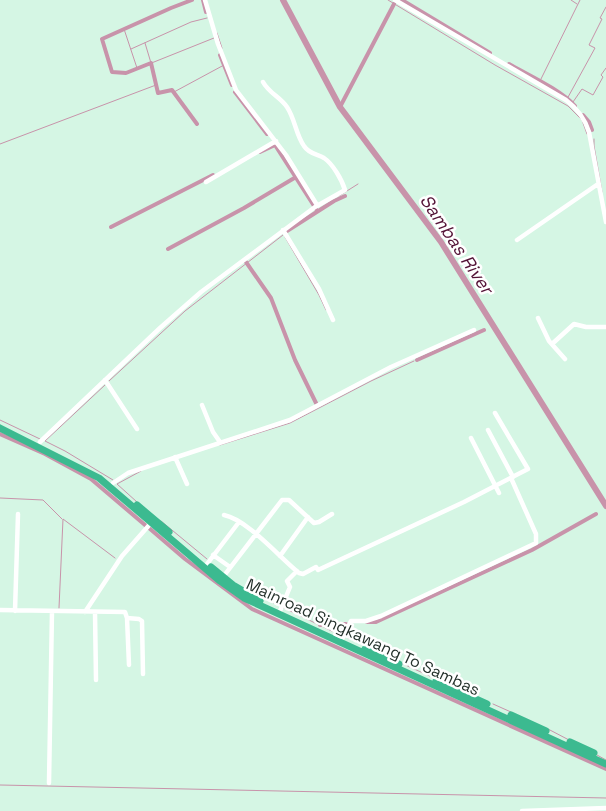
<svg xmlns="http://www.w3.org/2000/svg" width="606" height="811" font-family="'Space Grotesk',sans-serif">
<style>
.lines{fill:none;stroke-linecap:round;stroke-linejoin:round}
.stream{stroke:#c893aa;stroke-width:1}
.canal{stroke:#c893aa;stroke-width:4}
.river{stroke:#c893aa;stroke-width:6}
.minor{stroke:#fff;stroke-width:4.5}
.trunk{stroke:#3cba90;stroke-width:7}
.labels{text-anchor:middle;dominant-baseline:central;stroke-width:5;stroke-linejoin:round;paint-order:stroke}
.street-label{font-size:16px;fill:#23302a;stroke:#fff}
.water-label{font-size:18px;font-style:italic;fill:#541437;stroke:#fff}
</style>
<rect width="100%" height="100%" fill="#d5f6e4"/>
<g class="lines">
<path class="stream" d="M388 0 495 65 568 106 582 120 587 134
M571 0 577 4
M124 29 137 68
M217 33 222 48
M145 43 151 63
M131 49 191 22 207 18
M149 64 214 38
M540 81 580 0
M174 92 224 65
M567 99 595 48 589 45 602 19 600 18 606 7
M573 102 582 89 593 95 603 77 601 75 606 68
M594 139V146L602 192
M0 144 156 85
M339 196 358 184
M285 237 319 295 326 310
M109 381 185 311 283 235
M105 385 45 441 65 451 113 480
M0 420 40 439
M220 445 290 423 371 381 414 361
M0 498 43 500 62 519
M137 502 117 484 141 471
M161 521 207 559
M255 594 340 635
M59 608 63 519 115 558
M346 637 364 645
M401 663 434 678
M493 704 511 712
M548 729 569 740
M597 755 606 760
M0 785 606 798"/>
<path class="canal" d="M192 0 171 8 102 39 112 72 126 73 151 63 158 93 172 90 197 124
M203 0 206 12
M402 0 490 53
M220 55 232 85
M509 64C528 75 561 90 575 106
M235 92 267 134
M340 107 394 4
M583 115 589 122 592 130
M260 152 275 145 316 209
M111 227 213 175
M287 231 334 201 345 196
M168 249 244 208 296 177
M246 262 271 298 295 360 316 403
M417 360 484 330
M0 434 45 454 91 479 145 525
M149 528 185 559 252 609 606 769
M367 622H376L532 550 596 514
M320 625 346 624"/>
<path class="river" d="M283 0 340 107 441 242 606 506"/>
<path class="minor" d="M205 0 218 44 236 90 286 155 317 205
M395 0 566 100C578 109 585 119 589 132L606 222
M206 182 276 141
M283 230 319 289 333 320
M517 240 598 184
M538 318 549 341 565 359
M552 344 574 324 586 327H606
M105 380 137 429
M202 405 213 432 220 442
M488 430 513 477
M471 438 499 493
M40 442 160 328 201 292 315 207 345 190C342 180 333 164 324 158 317 154 309 154 304 146 296 135 295 119 287 107 280 97 269 93 263 82
M175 457 187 484
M113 483 128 473 290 420 391 367 474 330
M224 515C248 520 279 557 299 573L303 574 316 567 318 570 464 502 528 469 495 413
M213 555 230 567
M280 556 308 517
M207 564 239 522
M223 577 282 500H289L314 523 319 522 332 514
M0 610 125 612 127 618 139 619 142 621 143 674
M15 611 18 514
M280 611 290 587 287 581 297 571
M85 612 122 556 151 523
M95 612 96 680
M127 618 129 665
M342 639 351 621H366L381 616 536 543V534L511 478
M49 783 52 611
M522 811 606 808"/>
<path class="trunk" d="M0 428 99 478 220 581 244 598 606 764
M137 505 169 532
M211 567 233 585 260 601
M365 649 399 664
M436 681 487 704
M511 715 546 731
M570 742 594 753"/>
</g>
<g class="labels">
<g class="street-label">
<text transform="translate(363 637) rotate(25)">Mainroad Singkawang To Sambas</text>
</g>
<g class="water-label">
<text transform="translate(457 244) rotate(56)">Sambas River</text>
</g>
</g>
</svg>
